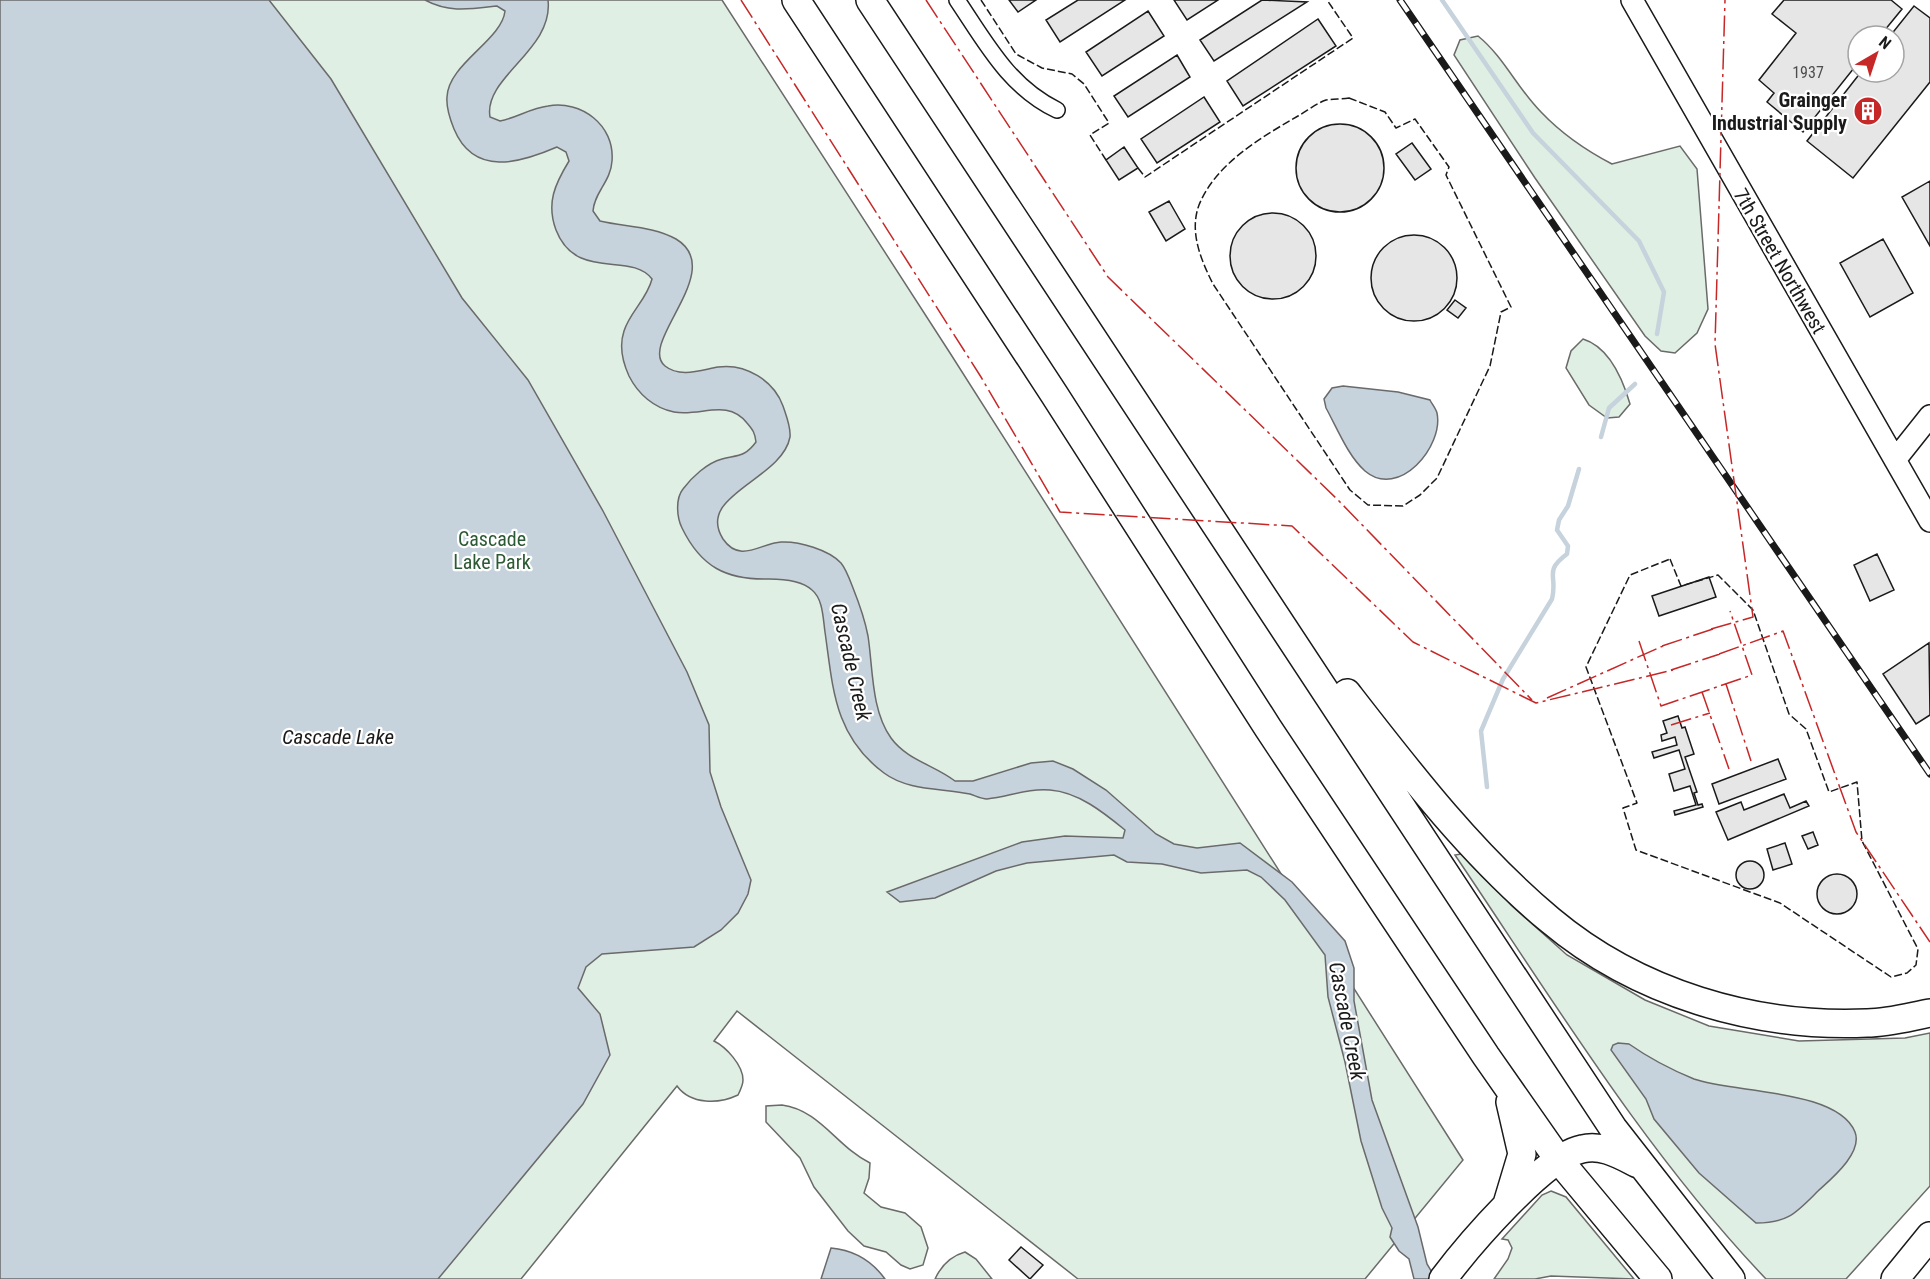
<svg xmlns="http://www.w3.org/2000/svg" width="1930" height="1279" font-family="'Roboto Condensed',sans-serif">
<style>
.green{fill:#e0efe3;stroke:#6a6a6a;stroke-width:1.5}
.water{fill:#c6d2dc;stroke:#6a6a6a;stroke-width:1.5}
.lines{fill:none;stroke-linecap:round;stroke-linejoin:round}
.stream{stroke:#c6d2dc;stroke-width:4.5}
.building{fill:#e6e6e6;stroke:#1a1a1a;stroke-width:1.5}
.street-casing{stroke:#1a1a1a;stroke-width:18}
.secondary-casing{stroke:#1a1a1a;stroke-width:24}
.highway-casing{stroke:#1a1a1a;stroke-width:30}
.street{stroke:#fff;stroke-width:15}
.secondary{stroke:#fff;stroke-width:21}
.highway{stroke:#fff;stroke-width:27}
.rail-casing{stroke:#1a1a1a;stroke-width:7}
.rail{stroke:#fff;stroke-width:4.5;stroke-dasharray:14;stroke-linecap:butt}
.fence{stroke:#1a1a1a;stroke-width:1.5;stroke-dasharray:8 3;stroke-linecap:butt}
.power{stroke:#c62828;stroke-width:1.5;stroke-dasharray:21 4.5 3 4.5;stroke-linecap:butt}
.labels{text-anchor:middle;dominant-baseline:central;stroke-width:4.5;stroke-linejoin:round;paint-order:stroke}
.number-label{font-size:16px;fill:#4d4d4d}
.poi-label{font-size:20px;font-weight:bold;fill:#1a1a1a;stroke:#fff;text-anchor:end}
.street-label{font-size:20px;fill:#1a1a1a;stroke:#fff}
.park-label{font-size:20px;fill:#2b5a34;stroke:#fff}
.water-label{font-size:21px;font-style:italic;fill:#1a1a1a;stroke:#fff}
</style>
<rect width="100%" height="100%" fill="#fff"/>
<path class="green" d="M0 0H722L950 353 1463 1160 1365 1279H1078L737 1011 714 1041C726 1047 743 1065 743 1080 743 1084 740 1091 738 1095 719 1104 691 1105 677 1086L521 1279H0Z
M1478 36C1504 57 1517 88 1541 112 1561 133 1587 151 1612 164L1680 146 1697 169 1708 309 1697 333 1675 353 1661 351 1645 336 1535 178 1454 55 1460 40Z
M1583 339C1609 347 1623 380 1630 404L1619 417 1607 418 1589 405 1566 368 1571 351Z
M1467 853 1511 905 1567 955 1645 1000 1709 1026 1799 1041 1905 1038 1930 1033V1186L1846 1279H1766C1645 1152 1553 1000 1455 855Z
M782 1105C820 1110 837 1147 870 1163L869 1178 864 1193 881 1207 905 1213 921 1227 928 1248 923 1265 910 1269 901 1265 886 1252 864 1246 848 1231 814 1187 800 1158 766 1122V1106Z
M1551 1191 1566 1197 1634 1279 1551 1276 1535 1279H1494L1508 1259 1512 1248 1508 1240 1502 1239 1542 1195Z
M965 1252 976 1259 992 1279H935C941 1266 951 1256 965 1252Z"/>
<path class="water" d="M0 0H269L331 79 462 298 528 380 603 511 687 672 709 725 710 772 721 807 751 880 748 894 738 913 721 930 694 947 602 954 586 967 578 988 600 1014 610 1055 583 1104 438 1279H0Z
M425 0H548C554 50 483 77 490 117L500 121C516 118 531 108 548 106 581 100 615 125 612 161 611 181 594 193 593 211L600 221C625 227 653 226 676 239 728 270 637 343 665 366 680 378 701 370 718 367 746 363 774 381 783 406 786 415 791 427 790 437 782 480 695 495 723 539 740 564 761 543 781 542 799 541 829 550 841 563 846 569 850 580 853 588 859 603 865 620 868 636 873 668 871 710 891 738 907 760 934 765 955 781H973L1031 763 1053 761 1073 769 1106 790 1156 834 1174 844 1197 848 1240 843 1292 882 1345 941 1354 968V1001L1372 1100 1418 1227 1427 1264 1436 1279H1414L1409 1259 1399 1251 1390 1237 1392 1228 1382 1208 1361 1141 1345 1062 1328 997 1325 955 1285 900 1261 877 1247 870 1201 873 1162 864 1127 862 1114 855 1027 863 996 871 935 898 900 902 887 892 1022 842 1065 836 1123 838 1125 830C1103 812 1078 792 1050 790 1028 788 1008 797 987 799 981 799 976 796 970 794 942 788 908 791 884 773 834 736 833 688 825 632 823 618 823 599 812 590 801 580 783 579 769 579 726 580 701 567 682 528 677 518 675 499 683 489 692 477 707 463 722 459 738 455 745 457 756 442 755 433 753 430 747 423 727 398 701 417 674 412 654 408 638 394 629 376 623 363 619 346 624 331 630 312 647 299 652 279 631 251 576 282 556 230 546 203 555 184 569 161L566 152 557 147C520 163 474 177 454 129 450 119 446 108 447 97 448 64 502 40 505 11L497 6C470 9 449 13 425 0Z
M1343 386 1398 392 1430 400C1432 404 1436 409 1437 413 1444 446 1399 500 1365 471 1348 456 1337 428 1326 408L1324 399 1332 388Z
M1618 1043 1629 1044C1649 1058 1672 1070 1694 1079 1733 1093 1838 1089 1855 1132 1863 1153 1831 1179 1818 1191 1796 1213 1788 1223 1756 1223L1699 1173 1654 1119 1646 1099 1611 1050 1613 1045Z
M831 1248C853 1250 872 1261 885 1279H821Z"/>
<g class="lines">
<path class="stream" d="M1442 0 1533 133 1639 241 1664 292 1657 334
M1601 437 1609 408 1635 384
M1487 787 1481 731 1503 679 1552 599C1558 575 1543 572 1567 554L1568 546 1557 530 1559 520 1568 506 1579 469"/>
</g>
<path class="building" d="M1009 0H1036L1018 12Z
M1078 0H1125L1060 42 1046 20Z
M1174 0H1218L1187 20Z
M1262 0 1307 2 1214 61 1200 40Z
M1784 0H1891L1902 9 1880 36H1858V63L1803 132 1767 102 1774 93 1759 80 1796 33 1772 14Z
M1914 6 1930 18V82L1853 178 1807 141 1861 72H1894V36H1890Z
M1148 11 1164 36 1102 76 1086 52Z
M1318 19 1336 46 1243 106 1227 81Z
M1177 55 1190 77 1128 117 1114 96Z
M1204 97 1220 122 1157 163 1141 139Z
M1296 168a44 44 0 1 1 88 0a44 44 0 1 1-88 0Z
M1412 143 1431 169 1415 180 1396 154Z
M1124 147 1138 168 1119 180 1106 160Z
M1930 181V246L1902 197Z
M1169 201 1185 229 1166 241 1149 212Z
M1230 256a43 43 0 1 1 86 0a43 43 0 1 1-86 0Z
M1371 278a43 43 0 1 1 86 0a43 43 0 1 1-86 0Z
M1883 239 1913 293 1870 317 1840 263Z
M1455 300 1466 308 1458 318 1447 310Z
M1877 554 1894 590 1870 601 1854 565Z
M1709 577 1716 597 1659 616 1652 596Z
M1929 643 1930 715 1916 724 1883 674Z
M1678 716 1682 728 1685 727 1694 754 1685 757 1697 792 1694 793 1698 805 1702 804 1703 807 1675 815 1674 811 1696 805 1690 786 1674 791 1669 774 1685 769 1679 750 1654 758 1652 752 1677 745 1675 737 1662 741 1661 735 1667 733 1663 721Z
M1778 759 1786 779 1719 804 1712 784Z
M1784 794 1790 808 1806 801 1809 806 1728 840 1716 812 1741 802 1744 810Z
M1813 832 1818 845 1808 849 1802 836Z
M1785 843 1792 864 1773 870 1767 849Z
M1736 875a14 14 0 1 1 28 0a14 14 0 1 1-28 0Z
M1817 894a20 20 0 1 1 40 0a20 20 0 1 1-40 0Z
M1021 1247 1043 1265 1030 1279 1009 1260Z"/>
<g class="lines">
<g class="street-casing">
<path id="street" d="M957 0C986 43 1009 87 1057 110"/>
</g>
<g class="secondary-casing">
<path id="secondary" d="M1632 0 1930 521
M1895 460 1930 416"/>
</g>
<g class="highway-casing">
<path id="highway" d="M796 0 1054 394 1268 728 1486 1056 1558 1159 1658 1279
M870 0 1613 1128 1731 1279
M1347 693C1409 773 1472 855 1550 920 1637 993 1754 1028 1867 1023 1888 1023 1909 1017 1930 1013
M1507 1204 1522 1154 1510 1102
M1443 1279C1467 1247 1544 1156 1582 1149 1602 1144 1620 1155 1638 1164
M1895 1279 1930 1236"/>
</g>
<use href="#street" class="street"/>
<use href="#secondary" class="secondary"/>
<use href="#highway" class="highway"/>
<g class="rail-casing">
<path id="rail" d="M1400 0 1930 774"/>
</g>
<use href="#rail" class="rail"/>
<path class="fence" d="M981 0 1016 54 1042 68 1072 74 1084 84 1109 123 1090 135 1106 160
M1349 98 1385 112 1396 128 1415 119 1449 167 1446 175 1511 307 1501 312 1490 366 1437 478 1420 495 1403 506 1368 505 1350 490 1213 284C1201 260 1189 232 1199 205 1216 163 1262 137 1298 116 1307 111 1317 103 1326 100 1334 99 1342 99 1349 98Z
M1138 168 1145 177 1353 38 1327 0
M1670 559 1681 586 1718 575 1753 610 1789 714 1806 729 1829 792 1857 782 1862 841 1918 949 1916 965 1907 973 1891 977 1780 903 1636 850 1623 808 1637 803 1586 667 1630 575Z"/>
<path class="power" d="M741 0 981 377 1060 512 1292 526 1413 642 1536 703 1673 670
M926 0 1108 277 1339 501 1532 700
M1711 629 1753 617 1715 344 1725 0
M1639 641 1661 706 1752 675 1730 611
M1662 646 1713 629
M1719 654 1783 631 1856 832 1930 942
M1671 670 1720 654
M1726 684 1751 761
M1702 692 1729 769
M1547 698 1665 645
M1671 725 1710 713"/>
</g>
<defs>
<g id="building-disc" transform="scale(1.5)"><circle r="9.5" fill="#c62828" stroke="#fff"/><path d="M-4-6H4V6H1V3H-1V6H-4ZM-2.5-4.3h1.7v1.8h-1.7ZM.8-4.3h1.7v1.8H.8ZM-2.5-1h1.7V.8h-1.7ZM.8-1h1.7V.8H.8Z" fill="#fff"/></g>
</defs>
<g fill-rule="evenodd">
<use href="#building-disc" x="1868" y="111"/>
</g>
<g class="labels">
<g class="number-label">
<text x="1808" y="72">1937</text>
</g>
<g class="poi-label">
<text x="1847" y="100">Grainger<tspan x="1847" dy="23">Industrial Supply</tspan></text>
</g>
<g class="street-label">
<text transform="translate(1780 261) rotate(60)">7th Street Northwest</text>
</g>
<g class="park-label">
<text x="492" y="539">Cascade<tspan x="492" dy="23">Lake Park</tspan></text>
</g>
<g class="water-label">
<text transform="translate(851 662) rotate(77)">Cascade Creek</text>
<text x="338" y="737">Cascade Lake</text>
<text transform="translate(1347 1021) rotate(79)">Cascade Creek</text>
</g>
</g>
<g transform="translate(1876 54) rotate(39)"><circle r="28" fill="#ffffff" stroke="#a3a3a3" stroke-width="1.5"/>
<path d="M0-4.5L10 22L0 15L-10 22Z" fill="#c62828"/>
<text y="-9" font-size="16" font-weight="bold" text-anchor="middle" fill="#1a1a1a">N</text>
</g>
</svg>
